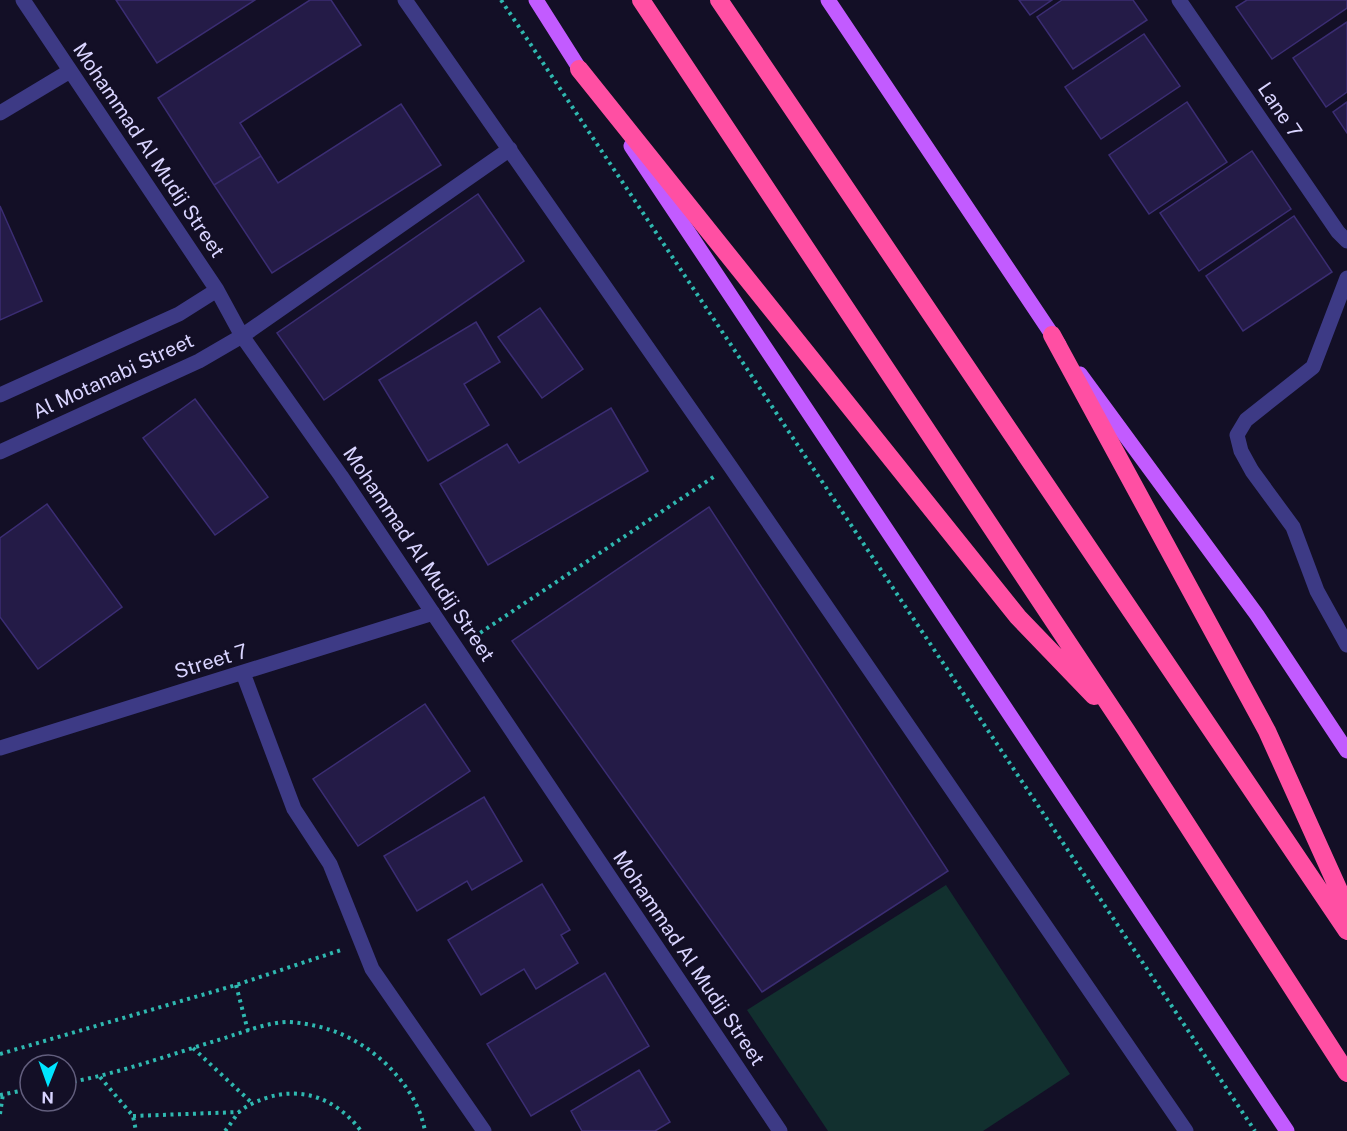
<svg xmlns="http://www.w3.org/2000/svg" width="1347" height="1131" font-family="'Public Sans',sans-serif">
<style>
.green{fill:#12302f}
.building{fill:#241b47;stroke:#3b2d73;stroke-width:1.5}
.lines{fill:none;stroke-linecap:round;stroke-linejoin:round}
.path{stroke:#2fb8b0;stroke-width:4;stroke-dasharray:3 4.5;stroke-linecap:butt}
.minor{stroke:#3d3a85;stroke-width:15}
.major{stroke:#c25bff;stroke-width:15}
.highway{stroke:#ff4fa3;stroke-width:18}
.labels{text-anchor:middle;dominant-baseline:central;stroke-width:4.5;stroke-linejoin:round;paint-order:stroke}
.street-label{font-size:20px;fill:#d9d4ff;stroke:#130f26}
</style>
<rect width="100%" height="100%" fill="#130f26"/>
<path class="green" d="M946 885 1070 1074 983 1131H828L747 1010Z"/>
<path class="building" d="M116 0H255L157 63Z
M310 0H331L361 45 240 123 261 156 214 185 158 98Z
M1019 0H1052L1030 15Z
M1062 0H1133L1147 20 1073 69 1037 17Z
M1247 0H1347V8L1272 59 1236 7Z
M1347 22V92L1326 107 1293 58Z
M1144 34 1180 86 1101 139 1065 87Z
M1187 102 1227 162 1149 214 1109 155Z
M1347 102V133L1333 112Z
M401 104 441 165 272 273 214 185 261 156 278 183Z
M1252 151 1291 209 1199 271 1160 213Z
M478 194 524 261 324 400 277 333Z
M0 206 42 301 0 320Z
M1294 216 1332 272 1243 331 1206 276Z
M540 308 583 369 542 398 498 337Z
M476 322 500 362 464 384 489 425 428 461 379 380Z
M195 399 268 497 215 535 143 438Z
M611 408 648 471 488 565 440 484 507 444 519 463Z
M47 504 122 607 38 669 0 617V538Z
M709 507 948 871 762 992 512 641Z
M425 704 470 771 358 846 313 779Z
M484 797 522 861 472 890 467 881 417 911 384 856Z
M542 884 570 930 561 935 578 963 536 989 524 969 481 995 448 940Z
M605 973 649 1046 531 1116 487 1044Z
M639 1070 670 1122 655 1131H582L571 1111Z"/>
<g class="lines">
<path class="path" d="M501 0 1255 1131
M474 637 715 476
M236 985 248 1031
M193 1048 252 1103
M0 1054 236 985 344 949
M100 1077 133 1116 136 1131
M66 1083C117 1074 166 1056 215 1041 236 1035 269 1021 290 1022 327 1025 356 1037 384 1062 404 1081 420 1104 425 1131
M0 1095 30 1089
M0 1114 3 1094
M133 1116 240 1112
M225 1131C230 1125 234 1118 239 1112 246 1106 255 1102 263 1099 302 1085 337 1099 361 1131"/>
<path class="minor" d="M23 0 217 290 242 336 341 476 780 1131
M405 0 730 466 1186 1131
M1179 0 1338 232 1347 241
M0 113 70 71
M1347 278 1313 367 1246 420 1237 435 1241 451 1252 471 1293 527 1317 591 1347 645
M0 395 179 314 217 290
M0 452 199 361 242 336 510 149
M243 673 294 809 330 864 372 969 484 1131
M0 748 433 613"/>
<path class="major" d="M536 0 586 79
M828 0 1059 345
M631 146 1287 1131
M1080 374 1257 615 1347 751"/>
<path class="highway" d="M641 0 1126 730 1347 1073
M719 0 1347 931
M579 69 1018 617 1094 696
M1052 335 1267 731 1347 908"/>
</g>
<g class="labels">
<g class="street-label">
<text transform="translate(1280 110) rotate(56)">Lane 7</text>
<text transform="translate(149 150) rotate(56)">Mohammad Al Mudij Street</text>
<text transform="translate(113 376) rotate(-25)">Al Motanabi Street</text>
<text transform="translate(419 554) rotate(56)">Mohammad Al Mudij Street</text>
<text transform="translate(211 661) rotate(-17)">Street 7</text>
<text transform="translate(689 958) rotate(56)">Mohammad Al Mudij Street</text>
</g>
</g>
<g transform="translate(48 1083) rotate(181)"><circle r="28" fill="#130f26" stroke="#625e7d" stroke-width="1.5"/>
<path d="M0-4.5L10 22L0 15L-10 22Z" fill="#00e5ff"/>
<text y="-9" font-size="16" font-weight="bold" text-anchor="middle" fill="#d9d4ff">N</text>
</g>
</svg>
